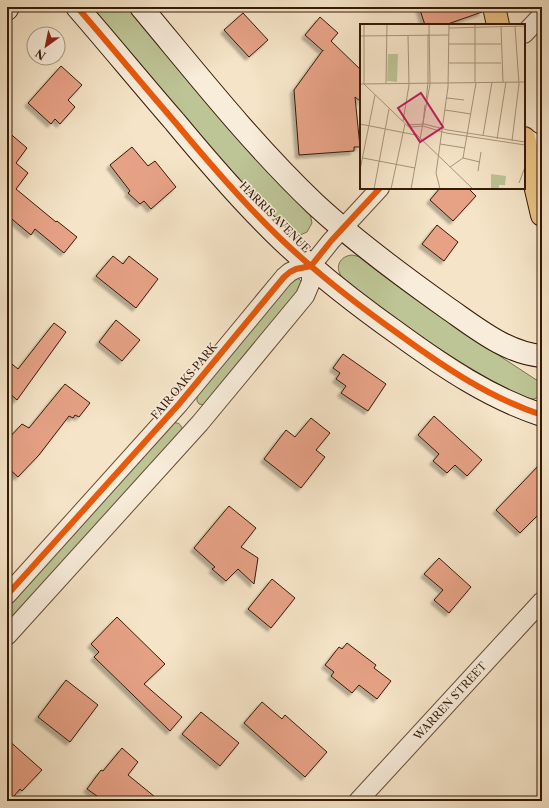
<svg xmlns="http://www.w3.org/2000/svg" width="549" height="808" font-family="'Libre Caslon Text',serif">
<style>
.green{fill:#bdc495;stroke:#7a6f4e}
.building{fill:#e7a286;stroke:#361a08;filter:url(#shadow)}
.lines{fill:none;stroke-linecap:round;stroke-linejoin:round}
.street-casing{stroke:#664c38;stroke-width:20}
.secondary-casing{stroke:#361a08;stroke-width:24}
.primary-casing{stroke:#361a08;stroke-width:24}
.street{stroke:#f8eddb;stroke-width:18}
.secondary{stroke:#f8eddb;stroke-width:22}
.primary{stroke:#eac284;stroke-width:22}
.cycleway-casing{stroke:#f8eddb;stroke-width:8}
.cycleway{stroke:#e8590c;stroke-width:6}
.labels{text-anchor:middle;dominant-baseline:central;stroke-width:3;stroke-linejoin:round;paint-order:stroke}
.street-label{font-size:11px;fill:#361a08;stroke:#f8eddb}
.inset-road{fill:none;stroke:#a9937b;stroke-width:1}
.view{fill:#c2185b;fill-opacity:0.15;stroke:#c2185b;stroke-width:2}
.inset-edge{fill:none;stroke:#361a08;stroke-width:2}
</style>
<defs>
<filter id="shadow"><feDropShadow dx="-3.5" dy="3.5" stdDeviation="1" flood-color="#0004"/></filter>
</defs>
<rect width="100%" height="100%" fill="#f5e4c7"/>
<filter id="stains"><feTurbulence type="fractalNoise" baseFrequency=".005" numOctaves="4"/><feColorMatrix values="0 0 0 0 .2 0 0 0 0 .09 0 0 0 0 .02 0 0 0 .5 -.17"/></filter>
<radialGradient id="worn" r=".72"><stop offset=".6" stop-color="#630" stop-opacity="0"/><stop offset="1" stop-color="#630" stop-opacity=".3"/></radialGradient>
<path class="green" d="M91 7H129L247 145 310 214 312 223 307 232 298 236 293 234 258 200 203 139Z
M352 255 361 257 463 332 538 381 542 386C542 392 540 397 534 399 513 401 357 297 342 277 334 267 340 256 352 255Z
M297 277 302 282 303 285 205 405 199 404 197 401V395L292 279Z
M173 423C178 422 181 424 182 429L181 432 7 625V604Z"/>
<path class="building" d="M419 7H482V12L445 25H425Z
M243 13 268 40 249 57 224 30Z
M320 17 338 33 331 41 361 70V102L355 97 360 147H354V151L299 155 294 90 323 50V51L305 35Z
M61 66 82 85 68 100 75 107 60 124 55 119 51 124 28 103Z
M7 131 27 148 16 163 28 173 16 189 56 222 57 221 77 237 64 253 35 229 31 235 7 215Z
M132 147 148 166 155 161 176 187 151 209 144 201 140 204 128 193 130 191 110 165Z
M440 188H468L476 196 453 221 430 200Z
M437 225 458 242 444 261 422 244Z
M113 256 123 264 129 256 158 279 136 308 96 276Z
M116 320 140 340 122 361 99 342Z
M54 323 66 332 17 400 7 391V360L18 369Z
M343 354 386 384 368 411 341 393 346 386 336 379 340 373 333 368Z
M65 384 90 403 79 417 75 415 73 418 69 416 39 455 18 477 7 467V440L22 424 29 428Z
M434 416 482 460 467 476 455 465 447 473 433 461 439 454 418 435Z
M311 418 330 433 316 450 325 457 301 488 264 459 286 430 295 437Z
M542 462V511L520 533 496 510Z
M229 506 256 528 241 547 258 558 254 584 238 569 226 581 212 569 215 567 194 548Z
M439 558 471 587 449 613 434 600 443 590 424 574Z
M272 579 295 598 271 628 248 609Z
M117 617 165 664 144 684 182 717 170 731 94 657 99 652 91 644Z
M347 643 376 665 374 668 391 681 377 699 359 685 352 693 331 676 334 672 325 665 339 647 342 649Z
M66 680 98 705 70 742 38 717Z
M262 702 282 719 285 715 327 752 305 777 244 723Z
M201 712 239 743 220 766 182 734Z
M7 739 42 770 22 791 20 789 10 801H7Z
M122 748 138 762 128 775 160 801H104L87 789 101 770 103 771Z"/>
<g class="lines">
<g class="street-casing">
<g id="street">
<path d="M524 34 542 15"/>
<path d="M7 595 179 404 284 277 290 272 296 269 311 266 331 241 380 188"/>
<path d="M7 636 200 423 305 296 311 282V266"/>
<path id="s1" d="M358 801 542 601"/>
</g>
</g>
<g class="secondary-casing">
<path id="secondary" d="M77 7C110 45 142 84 175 122 209 163 244 204 283 241 319 275 359 306 400 335 444 367 490 398 542 415
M141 7C197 74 252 144 315 204 356 242 401 275 446 307 475 327 506 353 542 356
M7 9 8 7
M524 139 542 150"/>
</g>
<g class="primary-casing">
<path id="primary" d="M494 7 498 25
M524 138 542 215"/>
</g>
<use href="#street" class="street"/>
<use href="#secondary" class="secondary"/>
<use href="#primary" class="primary"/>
<g class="cycleway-casing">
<path id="cycleway" d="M77 7C110 45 142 84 175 122 209 163 244 204 283 241 319 275 359 306 400 335 444 367 490 398 542 415
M7 595 179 404 284 277 290 272 296 269 311 266 331 241 380 188"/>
</g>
<use href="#cycleway" class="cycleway"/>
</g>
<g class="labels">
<g class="street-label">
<text transform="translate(275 217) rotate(45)">HARRIS AVENUE</text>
<text transform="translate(184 381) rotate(-50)">FAIR OAKS PARK</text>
<text stroke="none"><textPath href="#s1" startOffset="136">WARREN STREET</textPath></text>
</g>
</g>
<g transform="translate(360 24)">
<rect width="165" height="165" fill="#f5e4c7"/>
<path d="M28 30H38L37 58 27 57ZM131 150 146 152 145 161H139V164L131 165Z" fill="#bdc495"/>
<path class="inset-road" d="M4 0V60M115 0V58M141 3 143 58M89 4 165 2M0 12 89 11M89 20H141M89 39H141M26 59 27 0M0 60 165 58M4 60 113 165M87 74 104 76M66 77 68 58V10M85 86 111 90M43 97 49 61 48 12M0 100 56 111M63 100 65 81M47 101 64 100 88 106 165 118M50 103 63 102 86 109 165 121M123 112 132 58M137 115 146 58M152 117 159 60 155 2M80 120 105 124M3 134 55 144M103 134 116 59M90 143 103 134 120 138M0 146 15 71M118 147 121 128M159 159 165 143M14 165 29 85M31 165 45 100M51 165 70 60 69 0M80 165 76 149 88 63 89 0"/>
<path class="view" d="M61 69 83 103 60 118 38 84Z"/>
<rect width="165" height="165" class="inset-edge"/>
</g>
<rect width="549" height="808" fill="none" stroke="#f5e4c7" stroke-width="24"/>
<rect x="8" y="8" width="533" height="792" fill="none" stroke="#361a08" stroke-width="2"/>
<rect x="12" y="12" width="525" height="784" fill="none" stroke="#361a08"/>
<g transform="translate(46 46) rotate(213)"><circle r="19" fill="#f8eddb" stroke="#aa9987"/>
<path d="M0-3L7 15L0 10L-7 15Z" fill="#8f2418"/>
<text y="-6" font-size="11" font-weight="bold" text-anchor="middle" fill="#361a08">N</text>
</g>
<rect width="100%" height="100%" filter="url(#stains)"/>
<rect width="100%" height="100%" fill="url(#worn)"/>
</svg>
